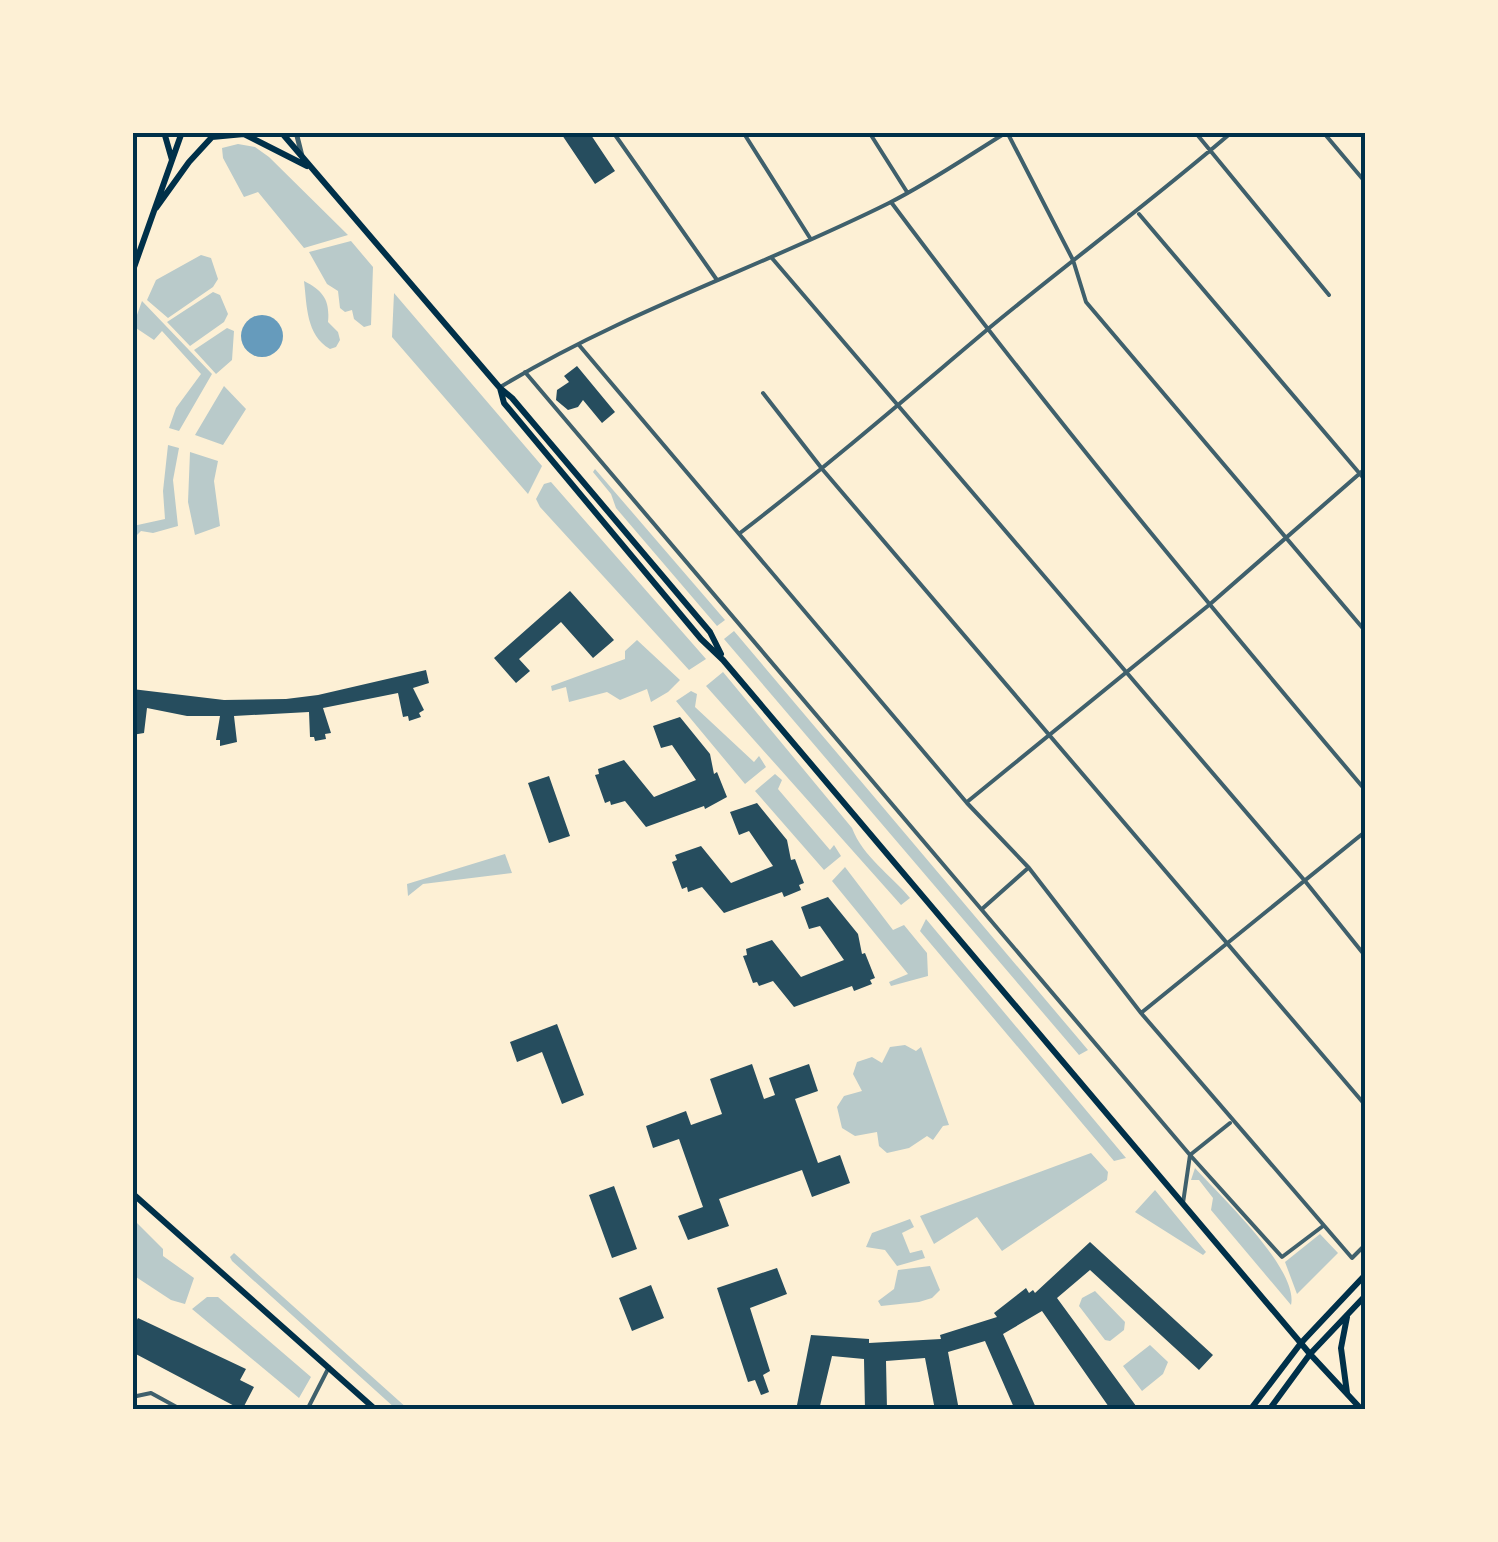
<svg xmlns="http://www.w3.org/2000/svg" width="1498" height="1542" font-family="'Work Sans',sans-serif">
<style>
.green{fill:#b9caca}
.water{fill:#669bbc}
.building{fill:#264d5e}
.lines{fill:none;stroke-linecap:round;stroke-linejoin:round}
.minor{stroke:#3f606c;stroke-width:4}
.tertiary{stroke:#3f606c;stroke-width:5}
.secondary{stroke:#003049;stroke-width:6}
.primary{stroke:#003049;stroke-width:6}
.neatline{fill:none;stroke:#003049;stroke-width:4}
</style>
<rect width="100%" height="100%" fill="#fdf0d5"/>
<path class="green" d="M238 144 255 147 269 157 348 235 304 248 258 192 244 197 223 158 222 148Z
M351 241 373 267 371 325 364 327 354 319 352 310 345 312 340 308 338 291 327 284 309 252Z
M201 255 211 258 218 279 213 287 168 318 147 300 156 280Z
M304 281C324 291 330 301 328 322L338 332 340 340 336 347 330 349C306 335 307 306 304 281Z
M213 292 220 295 228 314 224 322 190 346 167 322Z
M394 293 542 466 528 494 392 337Z
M142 301 212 374 179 431 169 428 176 408 201 374 162 331 154 340 133 326Z
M227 328 234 331 232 360 216 374 194 350Z
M224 386 246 409 223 445 195 435Z
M168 445 179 448 173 480 178 526 153 533 141 531 133 539V526L165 519 163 491Z
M190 452 218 461 214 481 220 526 195 535 188 502Z
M595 469 725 620 717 626 616 508 611 494 593 472Z
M551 482 706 659 689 670 540 507 536 499 544 484Z
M734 631 1088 1050 1079 1055 724 639Z
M637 640 680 680 668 692 651 702 647 689 620 700 607 692 569 702 566 687 552 691 551 686 625 659V651Z
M723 672 852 828C863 857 891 875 910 898L901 905 706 686Z
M691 691 697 694 695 707 754 762 759 756 766 767 745 784 676 701Z
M775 774 782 780 778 789 830 850 834 845 841 856 824 870 755 791Z
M505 854 512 873 423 884 408 896 407 884Z
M845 867 893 930 904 925 927 953 928 976 891 986 889 982 908 974 832 881Z
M926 919 1126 1158 1114 1161 920 931Z
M905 1045 916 1051 921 1047 949 1125 943 1126 933 1140 927 1136 909 1148 887 1153 879 1146 877 1132 855 1136 842 1128 837 1107 844 1096 862 1091 853 1074 857 1062 872 1057 882 1063 890 1047Z
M1091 1153 1108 1172 1107 1180 1002 1251 977 1217 934 1244 920 1216Z
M1195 1168C1219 1195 1299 1269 1291 1305L1211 1210 1213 1198 1199 1180H1191Z
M1155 1190 1206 1252 1203 1255 1135 1212Z
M910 1219 914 1227 902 1233 910 1253 922 1250 925 1258 897 1266 885 1250 866 1247 872 1233Z
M136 1222 163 1249V1256L194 1278 185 1304 171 1300 133 1275V1224Z
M1320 1234 1338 1253 1297 1294 1285 1262Z
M234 1253 408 1409H396L232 1261 230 1257Z
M930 1266 940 1290 932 1298 919 1302 881 1306 878 1301 894 1289 898 1270Z
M1095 1291 1125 1322 1124 1330 1110 1341 1105 1340 1079 1306 1082 1298Z
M207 1297H218L311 1377 299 1398 192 1309Z
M1150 1345 1168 1362 1163 1374 1142 1391 1123 1366Z"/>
<path class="water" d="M241 336a21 21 0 1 1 42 0a21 21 0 1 1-42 0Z"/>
<path class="building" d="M560 132H589L615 171 595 184Z
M577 366 615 412 602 423 583 400 578 407 568 410 556 400 557 390 569 382 564 376Z
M570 591 614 640 593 658 561 622 519 659 530 671 516 683 494 658Z
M426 670 429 683 413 688 424 710 419 713 421 717 409 721 408 716 403 717 398 693 323 708 331 733 325 734 326 739 315 741 314 737H310L309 712 234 716 237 742 220 746V740H216L220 716H187L147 708 144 733 132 735V689L224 700 286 699 318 695Z
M680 717 710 754 714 774 717 772 727 797 705 809 704 806 646 827 625 801 611 805 610 801 605 803 595 775 599 774 598 769 624 760 654 797 696 780 672 745 661 748 653 726Z
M549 776 570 836 549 843 528 783Z
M757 803 787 840 791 860 795 859 804 883 799 885 801 890 784 897 782 892 724 913 702 887 688 892 687 887 682 889 672 862 677 860 675 855 701 846 731 883 773 866 749 831 739 835 730 812Z
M828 897 858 934 862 954 865 953 875 978 870 980 872 984 854 991 852 986 794 1007 773 981 759 986 757 982 753 983 743 956 747 955 746 949 772 940 801 977 844 960 820 926 809 929 801 907Z
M557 1024 584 1095 562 1104 542 1052 517 1062 510 1042Z
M752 1064 764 1099 775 1095 769 1078 809 1064 818 1091 795 1099 818 1163 840 1155 850 1183 812 1197 802 1170 719 1199 729 1226 688 1240 678 1216 703 1207 679 1139 653 1148 646 1126 686 1111 691 1125 722 1114 710 1079Z
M614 1186 637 1249 612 1258 589 1195Z
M1090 1242 1213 1355 1199 1370 1090 1270 1057 1298 1139 1410H1111L1042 1311 1003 1334 1037 1410H1015L985 1341 948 1352 959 1410H935L925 1358 886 1361 887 1410H865L864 1359 832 1356 819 1410H796L811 1335 869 1339V1343L941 1339 940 1335 997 1317 994 1313 1026 1288 1029 1293 1033 1290 1035 1293Z
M777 1268 787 1294 750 1308 770 1371 763 1375 769 1392 761 1395 755 1380 748 1382 717 1288Z
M651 1285 664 1318 632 1331 619 1298Z
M138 1318 246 1369 240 1380 254 1387 242 1410 132 1352V1329Z"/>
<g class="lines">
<path class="minor" d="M613 132 717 280
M743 132 810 238
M869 132 907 192
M1007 132 1073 260 1086 302 1366 632
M1195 132 1329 295
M1323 132 1366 183
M891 202C1042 404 1203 598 1366 791
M1139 214 1366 481
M771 257 1305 881 1366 957
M579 345 967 803 1029 868 1141 1013 1352 1258 1366 1244
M525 372 1190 1155 1282 1257 1323 1226
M502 386C624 312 761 267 889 203 929 183 968 156 1007 132
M763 393 823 470 1366 1106
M740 533C825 468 906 398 988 329 1069 262 1153 200 1232 132
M967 802 1209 605 1366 468
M982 909 1027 869
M1141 1013 1366 831
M1183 1203 1190 1155 1230 1123
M132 1397 151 1393 182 1410
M307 1410 329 1367"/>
<path class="tertiary" d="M296 132 302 156"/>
<path class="secondary" d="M164 132 172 160
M281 132 500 388 512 398 710 632 721 654
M156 208 189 162 212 137 244 134 307 166
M132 273 182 132
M500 388 504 403 701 639 723 660 1310 1354 1362 1410
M1347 1393 1341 1348 1347 1317
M1250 1410 1301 1343 1366 1274
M1269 1410 1310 1354 1366 1295"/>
<path class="primary" d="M132 1193 376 1410"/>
</g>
<rect width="1498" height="1542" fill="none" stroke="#fdf0d5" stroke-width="270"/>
<rect x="135" y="135" width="1228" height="1272" class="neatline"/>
</svg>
